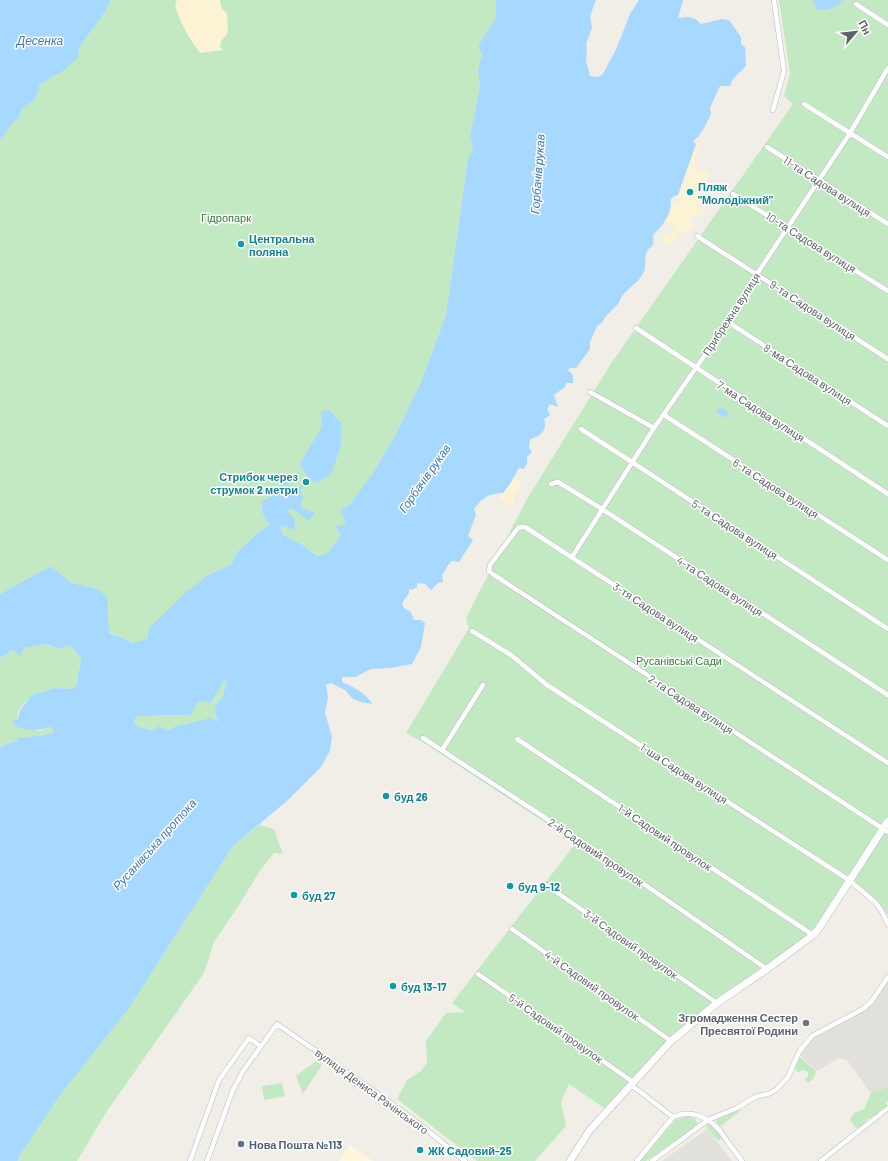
<svg xmlns="http://www.w3.org/2000/svg" width="888" height="1161" font-family="Barlow,sans-serif">
<style>
.commercial{fill:#fff7dc}
.industrial{fill:#e1e0da}
.green{fill:#c2e9c2}
.sand{fill:#fcf3d5}
.water{fill:#a7d8ff;fill-rule:evenodd}
.lines{fill:none;stroke-linecap:round;stroke-linejoin:round}
.street-casing{stroke:#b8bcc0;stroke-width:5.5}
.secondary-casing{stroke:#b9bdc2;stroke-width:8}
.street{stroke:#fff;stroke-width:4.5}
.secondary{stroke:#fff;stroke-width:7}
.culture-dot{fill:#0f9aa8;stroke:#fff;stroke-width:1.5}
.worship-dot{fill:#6b7280;stroke:#fff;stroke-width:1.5}
.service-dot{fill:#5c6f8a;stroke:#fff;stroke-width:1.5}
.labels{text-anchor:middle;dominant-baseline:central;stroke-width:3;stroke-linejoin:round;paint-order:stroke}
.culture-label{font-size:11px;font-weight:bold;fill:#0d838f;stroke:#fff;text-anchor:start}
.street-label{font-size:11px;fill:#5d6267;stroke:#fff}
.park-label{font-size:11px;fill:#308235;stroke:#fff}
.worship-label{font-size:11px;font-weight:bold;fill:#5b616d;stroke:#fff;text-anchor:end}
.service-label{font-size:11px;font-weight:bold;fill:#4e5e75;stroke:#fff;text-anchor:start}
.water-label{font-size:12px;font-style:italic;fill:#3e78b7;stroke:#fff}
</style>
<rect width="100%" height="100%" fill="#f0eee6"/>
<path class="commercial" d="M350 1145 373 1161H339Z"/>
<path class="industrial" d="M888 977V1087L871 1093 847 1060 839 1058 817 1071 802 1057 799 1052 812 1036 863 1009Z
M707 1129 732 1161H662Z"/>
<path class="green" d="M111 0H496L495 19 478 46 482 54 478 70 480 86 470 136 473 150 468 158 446 315 421 382 396 434 374 471 351 503 342 511 346 524 335 528 341 535 328 554 317 556 301 544 282 534 281 524 295 531 287 511 291 508 309 520 300 508V490L309 480 322 427 299 464 308 478 297 489 283 482 272 496 261 502 263 515 269 525 259 532 237 552 231 565 208 575 148 638 134 643 121 637 109 632 97 589 72 583 51 566 0 594V139L3 137 13 122 19 118 22 109 35 99 40 84 63 71 79 48 107 9Z
M779 0H888V915L874 898 847 877 813 931 669 1039 604 1108 569 1084 561 1102 566 1126 535 1161H477L397 1099 407 1080 421 1071 427 1063 426 1041 446 1013 465 1012 452 1003 576 843 421 741 406 733 469 628 466 618 527 499 612 362 793 104 784 96 790 74Z
M48 644 59 649 70 645 81 658C81 667 76 675 78 683L73 689 55 688 31 695C28 701 21 706 19 710 17 715 17 721 15 726L40 731 51 727 55 730 53 733C41 736 30 737 18 738V741L6 744 0 748V658L13 650Z
M227 680 223 696 214 708 218 722 174 727 167 731H154L136 726 134 720 139 716 189 715 199 701 211 703 223 682Z
M259 825 274 829 283 854 274 853 259 872 237 908 214 942 204 973 107 1111 77 1161H17L20 1155 58 1098 129 1008 233 846Z
M800 1057 816 1071 814 1078 809 1082H807L805 1079 808 1076V1072L803 1070 799 1072H797C794 1066 796 1062 800 1057Z
M316 1061 322 1065 303 1094 296 1076Z
M282 1083 285 1096 264 1100 262 1086Z
M888 1087V1100L886 1103 887 1106 874 1117 868 1118 861 1127 856 1128 850 1120 854 1113 864 1109 871 1093Z
M740 1108 741 1110 721 1126 717 1125 716 1119Z
M684 1117H691L696 1119 697 1124 693 1128 646 1161H640L675 1120Z
M710 1124 719 1130 721 1139 719 1141 709 1131 706 1125Z"/>
<path class="sand" d="M177 0H220L222 9 227 13 228 27 227 35 221 41 220 47 223 50 200 53C189 38 180 23 175 5Z
M696 144 698 146 699 152 694 158 695 167 702 171 710 173 707 180 712 188 706 189 703 187 698 195 699 200 705 202 697 204 698 209 705 210 704 214 701 216H694L691 219 692 223 695 226 680 234 675 241 669 244 662 242 663 236 669 235 674 230 673 224 668 222 663 224 671 205 676 204 679 202 678 195Z
M515 476 521 485 513 497 515 503 509 506 506 501 500 500 501 496Z"/>
<path class="water" d="M0 0H111L107 9 79 48 78 58 63 71 40 84 35 99 22 109 19 118 13 122 3 137 0 139Z
M496 0H596L590 16 592 28 586 44 587 50 586 60 590 76 598 77 603 74 617 47 630 14 639 0H683L678 18C689 17 693 16 701 24L722 19 729 20 741 37V44L745 47 746 66 733 79 730 86H720L710 108 711 114 704 128 698 137 693 141 696 144 678 195 674 196 670 200C674 212 661 228 653 235 655 251 649 244 646 254 644 261 647 268 642 275 637 284 626 289 621 298 619 301 619 304 616 306 611 312 605 315 602 323L597 326 590 342V349L576 368H570L568 370 573 375V383H566L565 387 554 395 558 407 550 404 547 409 550 415 544 419C548 430 540 437 530 439L529 448 532 452 527 457V463L524 469 519 468 510 484 503 493C489 493 482 498 474 509L476 515 468 536 473 540 459 562 452 561C447 565 446 570 442 575L443 582 438 583 431 590 425 584 417 583V587L412 590 409 589V593L402 603 404 608 411 612 414 620H421L425 623 421 647 412 664 390 668 371 669 355 677H342V682C356 688 363 692 373 704L361 702 352 698 345 690 331 683 326 685 328 698 325 713 332 737 330 751 321 767 288 800 233 846 129 1008 58 1098 20 1155 17 1161H0V748L6 744 18 741 17 738C29 737 41 736 53 733L54 730 51 727C39 731 27 731 15 726L13 720 18 719C20 705 25 707 31 695L55 688 73 689 78 683C76 675 81 667 81 658L70 645 59 649 48 644 24 648 20 656 13 650 0 658V594L51 566 72 583 97 589 107 596 109 633 121 637 133 643 148 638 149 628 184 594 208 575 231 565 237 552 259 532 269 525 263 515 261 502 272 496 283 481 297 489 308 478 299 464 322 427 321 411 329 410 341 423V446L331 474 318 483 309 480 300 490 303 497 300 508 315 512 309 521 291 508 287 511 295 520V531L281 525 282 534 301 544 317 556 328 553 341 535 335 527 346 524 341 511 351 503 374 471 396 434 421 382 446 315 468 158 473 150 470 136 480 86 478 70 482 54 478 46 495 19ZM227 680 223 696 214 708 218 722 211 718 174 727 167 731 159 726 154 731 136 726 134 720 139 716 190 715 199 701 211 703 223 682Z
M813 0H843C836 8 828 11 817 9Z
M721 407 728 412 727 417H724L717 412 719 408Z"/>
<g class="lines">
<g class="street-casing">
<path id="street" d="M856 4 888 25
M804 104 888 157
M773 110 784 71 774 0
M767 147 888 224
M733 194 888 291
M697 236 888 359
M728 322 888 426
M636 328 888 494
M590 392 654 428
M664 415 888 560
M581 429 888 629
M551 484 558 482 602 509 888 695
M572 557 654 428 728 322 757 274 850 133 888 68
M472 631 511 655 547 685 849 880 876 903 881 910 888 924
M423 738 599 853 767 969
M517 739 813 935
M442 750 483 685
M888 763 525 527H521L518 528 490 565 489 571 494 575 888 832
M546 885 717 1003
M512 929 671 1041
M478 974 633 1082
M631 1085 673 1117C690 1109 709 1117 720 1131 723 1135 726 1139 729 1144 733 1149 738 1155 742 1161
M190 1161 219 1080 249 1038 260 1046
M207 1161 233 1090 243 1071 277 1024 384 1098 422 1126 465 1161
M637 1161 673 1117
M652 1161 708 1120 737 1108 755 1097 771 1093 777 1089 788 1077 799 1052 812 1036 863 1009 871 1002 888 977
M821 1161 888 1108"/>
</g>
<g class="secondary-casing">
<path id="secondary" d="M570 1161 589 1131 671 1041 717 1003 767 969 813 935 819 928 888 821"/>
</g>
<use href="#street" class="street"/>
<use href="#secondary" class="secondary"/>
</g>
<g class="culture-dot">
<circle cx="690" cy="192" r="4"/>
<circle cx="241" cy="244" r="4"/>
<circle cx="306" cy="482" r="4"/>
<circle cx="386" cy="796" r="4"/>
<circle cx="510" cy="886" r="4"/>
<circle cx="294" cy="895" r="4"/>
<circle cx="393" cy="986" r="4"/>
<circle cx="420" cy="1150" r="4"/>
</g>
<circle class="worship-dot" cx="806" cy="1023" r="4"/>
<circle class="service-dot" cx="241" cy="1144" r="4"/>
<g class="labels">
<g class="culture-label">
<text x="698" y="186">Пляж<tspan x="698" dy="13">"Молодіжний"</tspan></text>
<text x="249" y="238">Центральна<tspan x="249" dy="13">поляна</tspan></text>
<text x="298" y="476" text-anchor="end">Стрибок через<tspan x="298" dy="13">струмок 2 метри</tspan></text>
<text x="394" y="796">буд 26</text>
<text x="518" y="886">буд 9-12</text>
<text x="302" y="895">буд 27</text>
<text x="401" y="986">буд 13-17</text>
<text x="428" y="1150">ЖК Садовий-25</text>
</g>
<g class="street-label">
<text transform="translate(827 186) rotate(33)">11-та Садова вулиця</text>
<text transform="translate(811 242) rotate(32)">10-та Садова вулиця</text>
<text transform="translate(813 310) rotate(33)">9-та Садова вулиця</text>
<text transform="translate(731 314) rotate(-57)">Прибрежна вулиця</text>
<text transform="translate(808 374) rotate(33)">8-ма Садова вулиця</text>
<text transform="translate(761 411) rotate(33)">7-ма Садова вулиця</text>
<text transform="translate(776 488) rotate(33)">6-та Садова вулиця</text>
<text transform="translate(735 529) rotate(33)">5-та Садова вулиця</text>
<text transform="translate(720 586) rotate(33)">4-та Садова вулиця</text>
<text transform="translate(656 612) rotate(33)">3-тя Садова вулиця</text>
<text transform="translate(691 704) rotate(33)">2-га Садова вулиця</text>
<text transform="translate(684 773) rotate(33)">1-ша Садова вулиця</text>
<text transform="translate(665 837) rotate(34)">1-й Садовий провулок</text>
<text transform="translate(596 852) rotate(34)">2-й Садовий провулок</text>
<text transform="translate(631 944) rotate(35)">3-й Садовий провулок</text>
<text transform="translate(592 985) rotate(35)">4-й Садовий провулок</text>
<text transform="translate(556 1028) rotate(35)">5-й Садовий провулок</text>
<text transform="translate(372 1091) rotate(36)">вулиця Дениса Рачінського</text>
</g>
<g class="park-label">
<text x="226" y="217">Гідропарк</text>
<text x="679" y="660">Русанівські Сади</text>
</g>
<g class="worship-label">
<text x="798" y="1017">Згромадження Сестер<tspan x="798" dy="13">Пресвятої Родини</tspan></text>
</g>
<g class="service-label">
<text x="249" y="1144">Нова Пошта №113</text>
</g>
<g class="water-label">
<text x="40" y="40">Десенка</text>
<text transform="translate(537 174) rotate(-86)">Горбачів рукав</text>
<text transform="translate(424 478) rotate(-55)">Горбачів рукав</text>
<text transform="translate(154 844) rotate(-48)">Русанівська протока</text>
</g>
</g>
<g transform="translate(856 32) rotate(62)" stroke="#ffffff" stroke-width="3" paint-order="stroke">
<path d="M0-3L7 15L0 10L-7 15Z" fill="#5d6267"/>
<text y="-6" font-size="11" font-weight="bold" text-anchor="middle" fill="#5d6267">Пн</text>
</g>
</svg>
